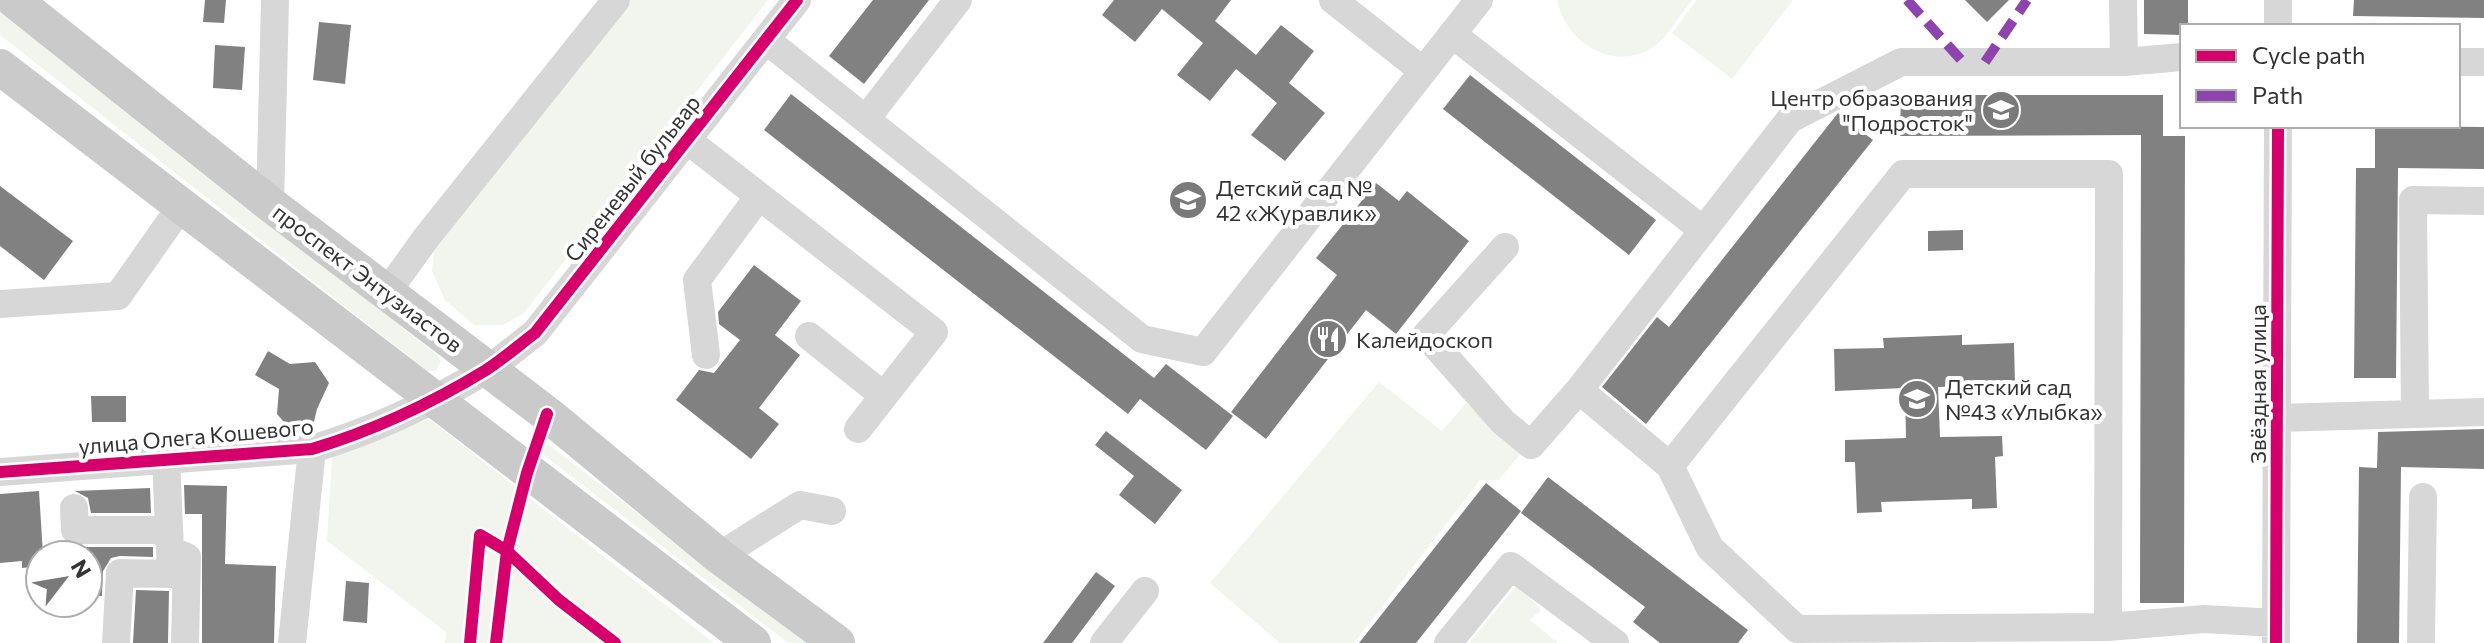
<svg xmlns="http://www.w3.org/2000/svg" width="2484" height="643" font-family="Commissioner,sans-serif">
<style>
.green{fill:#f1f5ed}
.building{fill:#818181}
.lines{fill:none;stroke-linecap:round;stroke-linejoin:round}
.minor{stroke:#d7d7d7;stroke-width:28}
.major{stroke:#cacaca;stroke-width:36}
.quiet{stroke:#8e44ad;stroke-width:10;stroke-dasharray:20 10;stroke-linecap:butt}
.cycleway-casing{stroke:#fff;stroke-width:17}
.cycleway{stroke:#d6006c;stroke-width:12}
.labels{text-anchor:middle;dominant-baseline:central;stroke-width:8;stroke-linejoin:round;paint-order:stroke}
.poi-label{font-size:22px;fill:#333;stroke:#fff;text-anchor:start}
.street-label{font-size:22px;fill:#333;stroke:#fff}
</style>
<rect width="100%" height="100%" fill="#fff"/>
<path class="green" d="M626 0H768L524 313 503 325H474L445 300 432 271 435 243Z
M1557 0H1692C1682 12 1665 41 1652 48 1611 72 1566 42 1557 0Z
M1697 0H1793L1732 79 1672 33Z
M0 10 437 355 441 362 435 371H427L0 35Z
M1379 382 1442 431 1466 403 1521 453 1499 480H1480L1354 643H1280L1210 583Z
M429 419 714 643H445L446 632 327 541 332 456Z
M548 444 806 643H788L541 453Z
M1518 584 1541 610 1530 620 1558 643H1469Z"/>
<path class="building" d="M205 0H226L224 23 203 22Z
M873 0H929L864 84 829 56Z
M1114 0H1231L1215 21 1256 55 1281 25 1314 51 1289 83 1325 113 1285 161 1251 135 1277 103 1236 69 1210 101 1177 75 1203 43 1162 9 1135 42 1102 15Z
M1965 0H2009L1987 22Z
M2144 0H2188V26H2182V35L2144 34Z
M2354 0H2484V18L2353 16Z
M319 22 351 25 345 84 313 80Z
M215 45 245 47 242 90 213 88Z
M1470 75 1656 220 1629 255 1443 109Z
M791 94 1154 378 1166 364 1233 416 1206 450 1140 399 1128 414 764 130Z
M1901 95H2163V136H2185L2184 603H2140L2141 135 1900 136Z
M1838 113 1873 140 1646 424 1602 387 1657 317 1669 327Z
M2375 126 2484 127V169L2398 168 2396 378H2354L2356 168H2375Z
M1376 183 1399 201 1407 191 1469 241 1396 334 1366 310 1266 439 1231 412 1337 275 1316 258Z
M0 186 73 241 44 280 0 246Z
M1963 230V250L1928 251V231Z
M754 265 801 301 775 335 800 355 759 408 779 424 751 459 676 400 699 370 714 373 740 340 719 324 718 312Z
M1962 335V345L2014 343 2015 385 1938 387 1940 437 2002 436 2003 456 1995 457 1997 508 1972 509V499L1910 501 1881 502 1882 512 1857 513 1855 462H1845V440L1906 438 1905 388 1835 391 1834 349 1884 348 1883 338Z
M268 351 290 364 315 362 329 383 317 409 313 426 289 428 277 414 279 389 255 375Z
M91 396H126V422H92Z
M2484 429V469L2401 467 2399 643H2357L2359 467 2377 468 2378 432Z
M1106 431 1182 490 1155 524 1119 495 1134 476 1095 445Z
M1548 477 1748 630 1738 643H1660L1633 622 1645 607 1521 513Z
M1486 483 1521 511 1416 643H1359Z
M184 485 227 486 225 564 276 566 274 643H202V514H185Z
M150 488 151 513H91L88 498 75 491Z
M39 491 43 555H40V566L22 568V561L0 563V494Z
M76 547H153V557L120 556 111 558 103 571 102 596H88V555H77Z
M1096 572 1115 586 1072 643H1043Z
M346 581 369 583 367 623 343 621Z
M136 590 169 591 168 643H133Z"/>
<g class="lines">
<path class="minor" d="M1333 0 1423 71
M2123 0 2124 62
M2278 26V0
M1452 34 1703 230
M766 40 1142 339 1203 352 1479 0
M2458 62H2484
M866 119 958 0
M687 140 934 332 858 429
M270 204 275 0
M1505 247 1426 335 1503 422 1531 445 1579 390 1670 466
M388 291 426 238 616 0
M0 304 118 296 182 205
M809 336 884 396
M706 355 697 280 759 196
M1579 390 1790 119 1901 62H2124L2182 57
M2415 414 2413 200 2484 201
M2277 418 2484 412
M0 472 312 449C372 431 432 403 486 370 503 359 519 345 535 333L797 0
M74 508 75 530H169
M180 554 187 557 185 643
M719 556 800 505 832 511
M2108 627 2109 174H1903L1670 466 1710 548 1797 629 2108 627 2204 619 2276 623
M116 643 120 573 171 574 166 459
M292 643 312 449
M1104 643 1145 591
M1448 643 1511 566 1615 643
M2276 643 2278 126
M2421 643 2423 497"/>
<path class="major" d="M14 0 270 204 547 414 719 556 837 643
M0 67 753 643"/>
<path class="quiet" d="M1907 0 1963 62
M1985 62 2027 0"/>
<g class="cycleway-casing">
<path id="cycleway" d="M0 472 312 449C372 431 432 403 486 370 503 359 519 345 535 333L797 0
M470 643 480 535 507 551 559 600 615 643
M496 643 507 551 527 473 547 414
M2276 643 2278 126"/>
</g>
<use href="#cycleway" class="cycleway"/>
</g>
<defs>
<g id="school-disc" transform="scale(2)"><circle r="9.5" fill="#7a7a7a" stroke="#fff"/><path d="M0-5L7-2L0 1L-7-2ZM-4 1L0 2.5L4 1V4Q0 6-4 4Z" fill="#fff"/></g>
<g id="restaurant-disc" transform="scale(2)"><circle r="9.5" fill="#7a7a7a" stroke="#fff"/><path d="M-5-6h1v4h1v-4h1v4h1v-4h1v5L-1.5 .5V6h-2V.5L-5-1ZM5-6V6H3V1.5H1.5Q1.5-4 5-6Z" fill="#fff"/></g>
</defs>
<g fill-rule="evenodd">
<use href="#school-disc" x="2001" y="110"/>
<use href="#school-disc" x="1188" y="200"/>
<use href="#restaurant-disc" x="1328" y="339"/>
<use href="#school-disc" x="1917" y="399"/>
</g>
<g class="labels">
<g class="poi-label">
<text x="1973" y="97" text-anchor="end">Центр образования<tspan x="1973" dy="25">"Подросток"</tspan></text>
<text x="1216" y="187">Детский сад №<tspan x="1216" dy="25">42 «Журавлик»</tspan></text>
<text x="1356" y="339">Калейдоскоп</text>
<text x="1945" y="386">Детский сад<tspan x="1945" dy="25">№43 «Улыбка»</tspan></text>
</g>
<g class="street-label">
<text transform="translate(632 178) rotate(-52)">Сиреневый бульвар</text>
<text transform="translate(368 278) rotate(37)">проспект Энтузиастов</text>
<text transform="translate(2257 384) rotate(-90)">Звёздная улица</text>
<text transform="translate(196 436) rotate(-5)">улица Олега Кошевого</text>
</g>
</g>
<rect x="2180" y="24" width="280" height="104" fill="#ffffff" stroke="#adadad" stroke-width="2"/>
<rect x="2196" y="50" width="40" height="12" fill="#d6006c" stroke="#adadad" stroke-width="2"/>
<text x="2252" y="64" font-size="24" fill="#333333">Cycle path</text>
<rect x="2196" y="90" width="40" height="12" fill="#8e44ad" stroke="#adadad" stroke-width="2"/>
<text x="2252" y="104" font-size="24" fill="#333333">Path</text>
<g transform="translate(64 579) rotate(59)"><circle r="38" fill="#ffffff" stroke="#adadad" stroke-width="2"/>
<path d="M0-6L14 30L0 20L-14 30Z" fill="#7a7a7a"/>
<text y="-12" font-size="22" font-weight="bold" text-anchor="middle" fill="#333333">N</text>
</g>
</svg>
